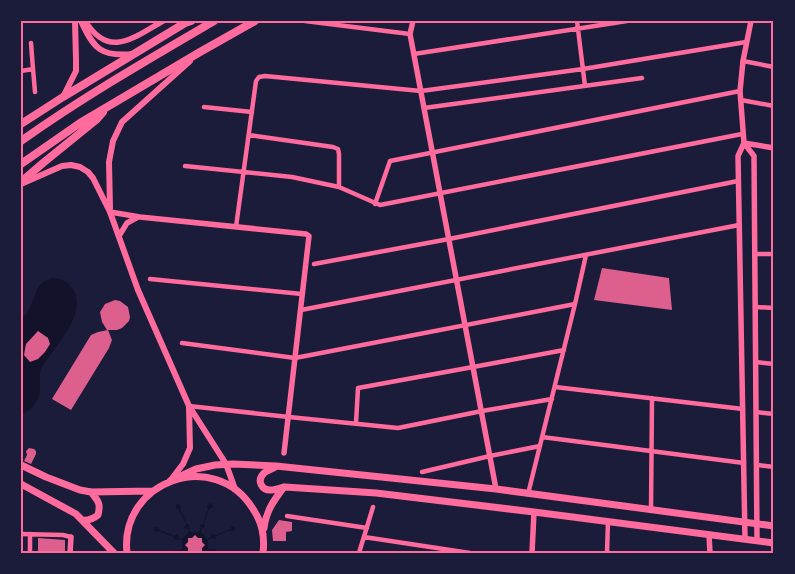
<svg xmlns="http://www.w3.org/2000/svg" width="795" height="574" font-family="'Roboto Condensed',sans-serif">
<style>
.water{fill:#12122b}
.building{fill:#dd5f8e}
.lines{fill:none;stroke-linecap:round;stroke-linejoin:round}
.minor{stroke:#ff6b9d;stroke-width:4.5}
.tertiary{stroke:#ff6b9d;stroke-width:5.5}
.secondary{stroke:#ff6b9d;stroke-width:6}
.primary{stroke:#ff6b9d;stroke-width:7}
.trunk{stroke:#ff6b9d;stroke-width:8}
.neatline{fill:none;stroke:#ff6b9d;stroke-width:2}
</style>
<rect width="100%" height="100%" fill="#1b1b3a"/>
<path class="water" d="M52 278C62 278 69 282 74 291 87 316 52 349 41 369 39 375 40 380 40 386 41 400 33 410 21 415V320C26 315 30 309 32 302 38 290 37 283 52 278Z
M210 503 212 504 213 507 209 509 204 524 205 527 202 528 201 532 207 539 211 537 212 534 216 535 230 529 232 526 235 527 236 528 234 531 230 530 216 536 215 540 212 538 208 540V549L212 550 215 549 218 553H212L208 550 206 553H197L202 552V548L205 545 202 542V538H198L195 535 192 538H188V542L185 545 193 553H184L182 551 179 553H174L175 550 178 551 182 549V540L178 539 175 540 174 537 159 531 157 532 154 531V528L157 527 160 530 174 536 177 534 179 538 182 539 189 532 188 529 184 528 186 524 179 510 176 508V505L178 504 181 506 180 510 187 524 190 525 189 528 190 532H199L201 528 200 525 203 524 208 509 207 506Z"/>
<path class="building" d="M602 268 669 278 672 310 594 300Z
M115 300 120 301 128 307 130 317 129 321 122 328 117 330H107L102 322 100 312 105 304Z
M108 330 112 340 109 348 71 410 52 399 91 335 98 332Z
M38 331 48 338 50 344 45 352 38 359 30 362 24 355 26 344Z
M29 448 34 449 36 451V454L31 464 24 461 27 455 26 451Z
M279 520 292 522V531L286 532V541H273L272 530Z
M195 535 198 538H202V542L205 545 202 548V552L197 553 188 552V548L185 545 188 542V538H192Z
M38 538 65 540V553H38Z"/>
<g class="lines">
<path class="minor" d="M305 21 410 34
M577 21 585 86
M414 54 627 21
M743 61 774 67
M33 69 35 92
M21 71 33 69 31 43
M741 100 774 106
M204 107 252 112
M424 108 642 78
M249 135 333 147 338 149 339 154V187
M185 166 292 177 339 187 380 205 742 134
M375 204 390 161 740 91
M236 227 256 81 259 77 265 76 421 91 583 69 746 42
M755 254H774
M314 264 449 239 738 181
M150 279 302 294
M755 307 774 308
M301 310 739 225
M182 343 295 358 575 304
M756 362 774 364
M555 387 743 409
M189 406 289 417 398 428 482 411 552 399
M756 412 774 414
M356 423 358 388 473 367 564 350
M542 437 744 463
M757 465 774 467
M422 472 490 456 540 446
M528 494 575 304 586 255
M651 510 652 398
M287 516 367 528
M21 534 63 535 71 537
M364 537 470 553
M30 553V534
M359 553 373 507
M607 553 608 521"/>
<path class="tertiary" d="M85 21C109 59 133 38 163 21
M413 21 410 34 496 489
M751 21 743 61 740 91 744 143 754 156 757 541
M744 143 738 156 745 539
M744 143 774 148
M110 212 140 217 306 234 309 236 284 453
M119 236 127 223 138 217
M709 535 710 553
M70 553 71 537
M532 553 534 512"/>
<path class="secondary" d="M81 21C94 49 101 57 133 54
M63 97 76 71V60L75 21
M21 184 62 166 71 165 80 167 88 172 93 178 110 212 138 290 189 406 226 464 235 489
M110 208 109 162 113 141 122 122 190 61
M170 481 183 464 190 448 189 407"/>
<path class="primary" d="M21 465 46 477 80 490 91 492 153 491
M275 467C272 469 266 471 264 473 256 481 262 491 272 490 276 490 280 488 285 487L376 493 534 512 774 543
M170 481 196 469 215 465 233 464 276 466 496 489 774 526
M21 484 76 514 114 553
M82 520C89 521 93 519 98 515 101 503 98 501 91 492
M264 528C266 511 274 500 284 487
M127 553C119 481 215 447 253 509 262 522 265 537 263 553"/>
<path class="trunk" d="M21 124 63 97 185 23 191 21
M21 141C83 97 149 59 214 21
M21 164 80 123 200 52 255 21
M21 182 43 163 96 120 103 112"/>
</g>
<rect width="795" height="574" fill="none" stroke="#1b1b3a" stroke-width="45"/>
<rect x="22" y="22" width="750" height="530" class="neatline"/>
</svg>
